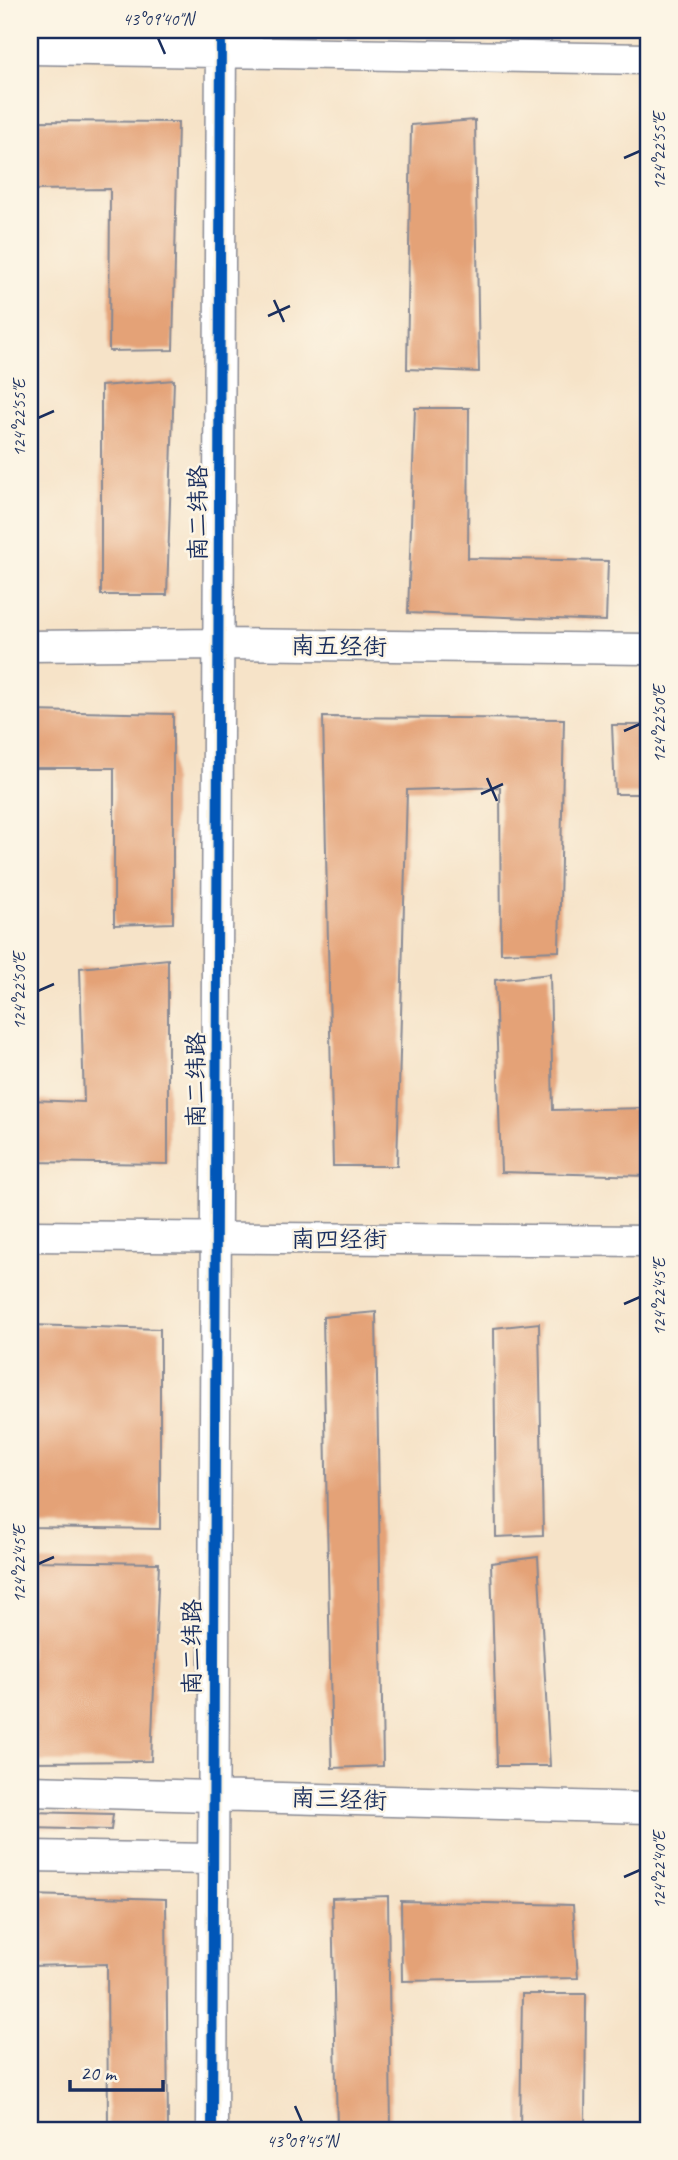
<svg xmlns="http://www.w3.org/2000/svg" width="678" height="2160" font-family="Caveat,'LXGW WenKai TC',sans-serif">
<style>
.building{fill:#e4a277}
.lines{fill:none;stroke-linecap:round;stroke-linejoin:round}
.minor-casing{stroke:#888993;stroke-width:33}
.minor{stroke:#fff;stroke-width:30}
.cycleway-casing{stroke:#fcf5e5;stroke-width:15}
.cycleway{stroke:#0057b8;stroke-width:10}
.ticks{fill:none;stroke:#1b2f5e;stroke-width:2.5}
.labels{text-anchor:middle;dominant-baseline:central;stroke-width:5;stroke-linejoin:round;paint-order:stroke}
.street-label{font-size:24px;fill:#1b2f5e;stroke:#fcf5e5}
.neatline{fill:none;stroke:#1b2f5e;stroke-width:2.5}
.ticks-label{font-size:18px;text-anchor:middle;fill:#1b2f5e}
</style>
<rect width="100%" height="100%" fill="#fcf5e5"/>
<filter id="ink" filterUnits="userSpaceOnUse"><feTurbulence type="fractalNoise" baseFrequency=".0143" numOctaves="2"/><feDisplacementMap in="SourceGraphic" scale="14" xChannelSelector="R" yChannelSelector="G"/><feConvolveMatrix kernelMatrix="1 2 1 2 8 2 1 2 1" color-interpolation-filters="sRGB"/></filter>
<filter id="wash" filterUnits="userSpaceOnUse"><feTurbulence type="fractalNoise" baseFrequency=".00686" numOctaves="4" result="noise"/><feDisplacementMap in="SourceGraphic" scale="28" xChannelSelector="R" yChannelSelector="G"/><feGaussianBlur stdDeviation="1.57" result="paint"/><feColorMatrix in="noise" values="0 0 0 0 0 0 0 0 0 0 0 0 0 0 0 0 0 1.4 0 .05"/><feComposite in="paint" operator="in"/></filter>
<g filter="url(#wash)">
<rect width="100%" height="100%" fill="#f6e3c8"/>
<g id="blocks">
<path class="building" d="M475 120 479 372 407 369 411 125Z
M30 121 178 122 173 350 109 351 110 189 30 190Z
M174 380 167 595H101V386Z
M415 408H469L468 558 608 561 606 621 408 613Z
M30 711 173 714V923L114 925V768H30Z
M323 717 564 719 559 951 501 953 500 787 407 790 397 1166H333Z
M612 725H648V794H615Z
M168 959V1164L30 1162V1100L84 1102 80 968Z
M550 974 553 1110 648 1108V1176L501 1172 495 980Z
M376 1312 383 1766 332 1768 323 1317Z
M539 1323 543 1535 496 1537 494 1328Z
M30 1325 160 1329V1529L30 1527Z
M538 1557 550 1766H497L491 1563Z
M30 1561 159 1563 151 1761 30 1762Z
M30 1812 113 1814 111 1830 30 1828Z
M30 1895 166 1899 168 2130H108L107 1964 30 1966Z
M388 1896 391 2130H337L332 1898Z
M401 1901 573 1905 578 1978 402 1981Z
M522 1994H586L585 2130H520Z"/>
</g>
</g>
<g filter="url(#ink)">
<use href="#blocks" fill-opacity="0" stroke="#888993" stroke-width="2"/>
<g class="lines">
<g class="minor-casing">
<path id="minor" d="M30 49 648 59
M30 646 219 644 648 649
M30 1236 648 1241
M30 1791 648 1808
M30 1856 213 1859
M212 2130 221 30"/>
</g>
<use href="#minor" class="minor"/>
<g class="cycleway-casing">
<path id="cycleway" d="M212 2130 221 30"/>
</g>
<use href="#cycleway" class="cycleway"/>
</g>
</g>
<path class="ticks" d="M158 38 165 54M624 158 640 151M274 300 284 322M268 316 290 306M38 418 54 411M624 731 640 724M487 778 497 801M481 794 503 784M38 991 54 984M624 1304 640 1297M38 1564 54 1557M624 1877 640 1870M295 2106 302 2122"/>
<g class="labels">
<g class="street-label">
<text transform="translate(198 513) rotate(-90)">南二纬路</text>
<text transform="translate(339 646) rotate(1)">南五经街</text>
<text transform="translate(196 1080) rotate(-90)">南二纬路</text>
<text x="339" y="1239">南四经街</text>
<text transform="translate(192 1647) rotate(-90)">南二纬路</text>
<text transform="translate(339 1799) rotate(2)">南三经街</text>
</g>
</g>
<rect width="678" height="2160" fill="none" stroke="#fcf5e5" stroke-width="77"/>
<path d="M70 2080v10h93v-10" fill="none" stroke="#1b2f5e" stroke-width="3.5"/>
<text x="80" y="2080" font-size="21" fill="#1b2f5e" stroke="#fcf5e5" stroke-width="5" paint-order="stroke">20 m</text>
<rect x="38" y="38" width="602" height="2084" class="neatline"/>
<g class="ticks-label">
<text x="158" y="25">43°09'40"N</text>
<text transform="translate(659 151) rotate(-90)" y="6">124°22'55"E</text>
<text transform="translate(19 418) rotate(-90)" y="6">124°22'55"E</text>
<text transform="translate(659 724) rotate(-90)" y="6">124°22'50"E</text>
<text transform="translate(19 991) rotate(-90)" y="6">124°22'50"E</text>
<text transform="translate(659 1297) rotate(-90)" y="6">124°22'45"E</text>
<text transform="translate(19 1564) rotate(-90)" y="6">124°22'45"E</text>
<text transform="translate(659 1870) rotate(-90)" y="6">124°22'40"E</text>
<text x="302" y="2147">43°09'45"N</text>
</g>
</svg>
